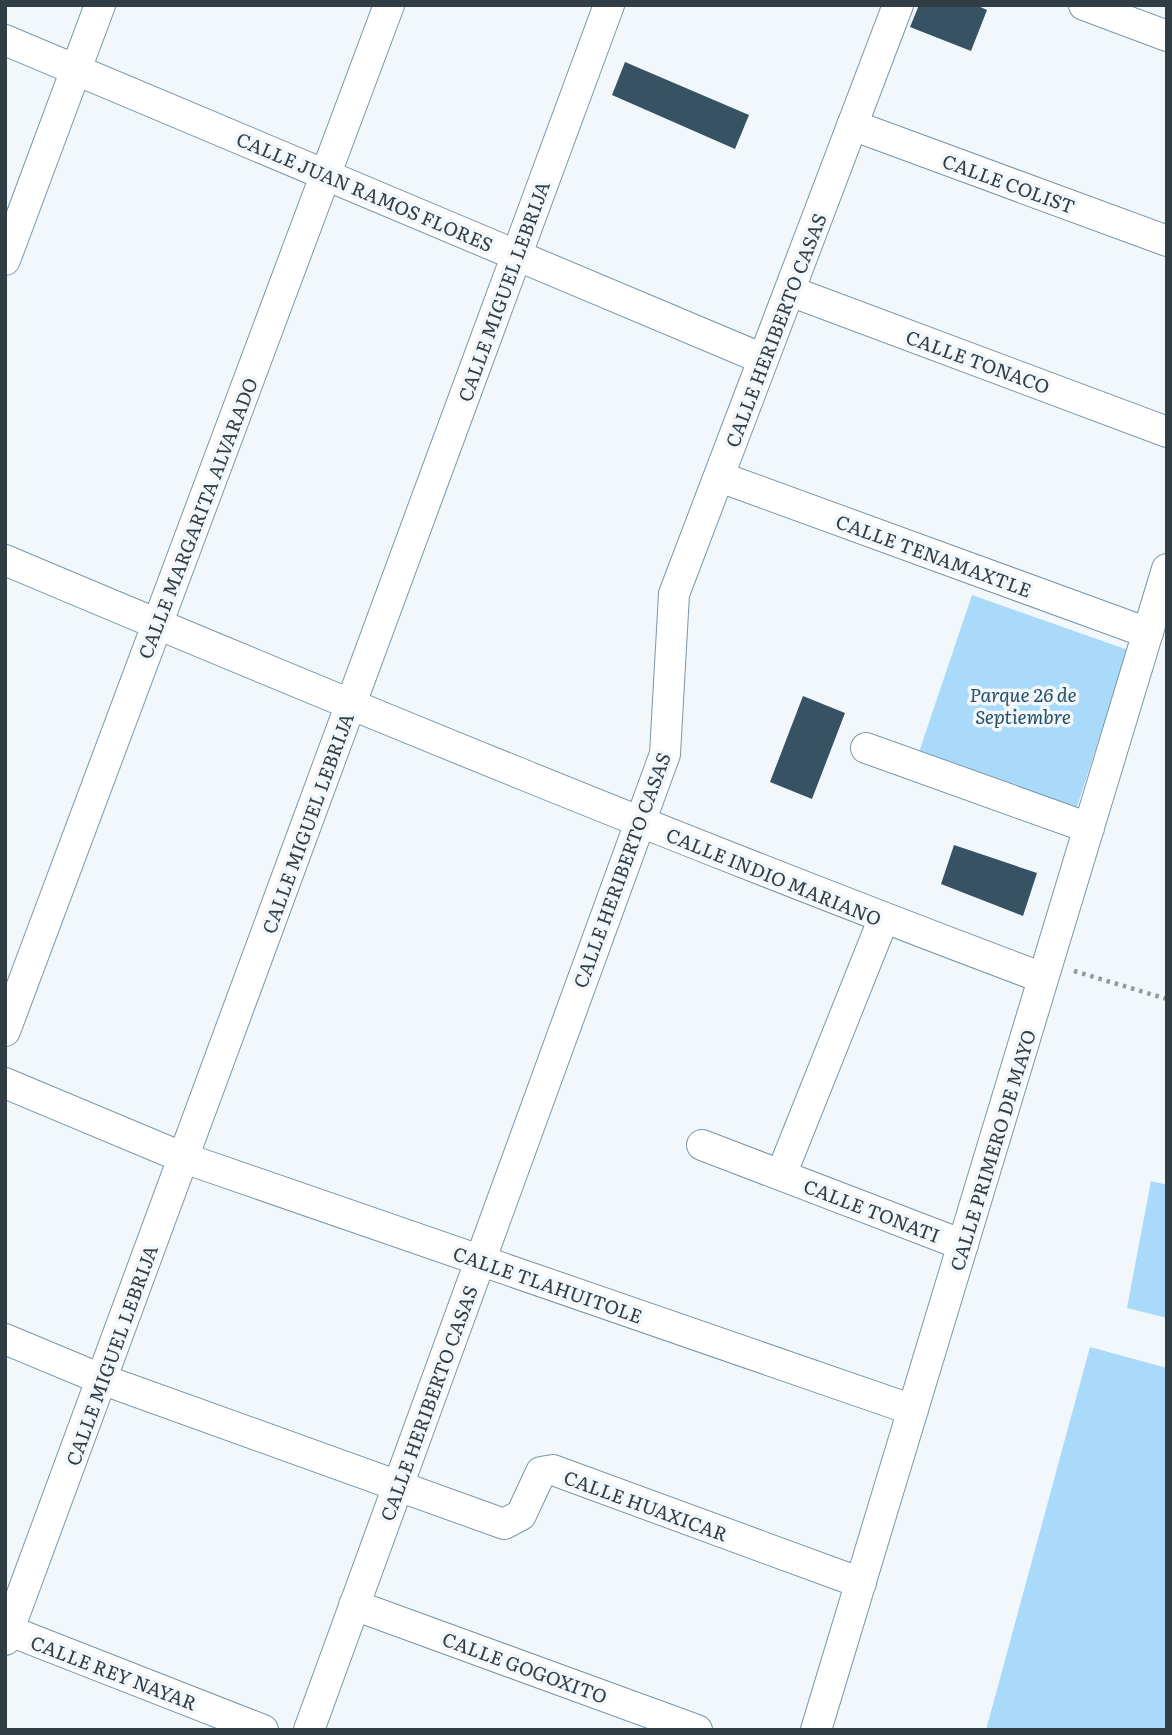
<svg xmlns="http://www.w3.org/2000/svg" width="1172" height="1735" font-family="Literata,serif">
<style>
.green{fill:#a9dafa}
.building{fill:#375263}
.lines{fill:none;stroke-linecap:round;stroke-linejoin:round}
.street-casing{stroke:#7a98ab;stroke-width:32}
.path{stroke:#90999f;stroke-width:4.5;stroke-dasharray:3.5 5;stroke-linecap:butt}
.street{stroke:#fff;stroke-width:30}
.labels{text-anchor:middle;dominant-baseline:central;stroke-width:7;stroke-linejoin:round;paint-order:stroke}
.street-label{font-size:19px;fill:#313d45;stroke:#f1f7fb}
.park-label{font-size:19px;font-style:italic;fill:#264e65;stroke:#f1f7fb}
</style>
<rect width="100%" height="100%" fill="#f1f7fb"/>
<path class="green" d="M972 595 1128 650 1074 816 916 761Z
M1151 1181 1167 1185V1318L1127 1308Z
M1090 1347 1167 1368V1730H986Z"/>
<path class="building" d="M919 5H976L987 10 971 51 910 27Z
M625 62 749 115 735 149 612 95Z
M803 696 845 713 812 799 770 782Z
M954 845 1037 873 1023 916 941 884Z"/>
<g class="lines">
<g class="street-casing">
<path id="street" d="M1084 5 1167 36
M5 40 763 359
M852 125 1167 241
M5 260 100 5
M790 291 1167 432
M720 477 1148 633
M5 560C349 705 694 847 1043 978
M866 748 1089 828
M5 1031 389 5
M5 1083 184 1158 913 1410
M702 1145 963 1245
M781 1175 883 920
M5 1339 101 1379 504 1524 521 1515 541 1472 553 1470 861 1583
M354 1605 697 1730
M5 1629 263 1730
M5 1640 609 5
M309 1730 665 754 674 594 898 5
M816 1730 1167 569"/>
</g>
<path class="path" d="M1074 971 1167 999"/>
<use href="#street" class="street"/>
</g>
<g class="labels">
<g class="street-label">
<text transform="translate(1009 183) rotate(20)">CALLE COLIST</text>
<text transform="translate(365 191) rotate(23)">CALLE JUAN RAMOS FLORES</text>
<text transform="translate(503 291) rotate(-70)">CALLE MIGUEL LEBRIJA</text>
<text transform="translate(775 330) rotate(-69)">CALLE HERIBERTO CASAS</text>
<text transform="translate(978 361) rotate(20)">CALLE TONACO</text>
<text transform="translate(197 518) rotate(-69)">CALLE MARGARITA ALVARADO</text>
<text transform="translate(934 555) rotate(20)">CALLE TENAMAXTLE</text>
<text transform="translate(307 823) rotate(-70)">CALLE MIGUEL LEBRIJA</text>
<text transform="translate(621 870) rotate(-70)">CALLE HERIBERTO CASAS</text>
<text transform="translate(774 876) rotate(22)">CALLE INDIO MARIANO</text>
<text transform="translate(992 1150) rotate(-73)">CALLE PRIMERO DE MAYO</text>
<text transform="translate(872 1210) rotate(21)">CALLE TONATI</text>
<text transform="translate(548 1284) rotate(19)">CALLE TLAHUITOLE</text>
<text transform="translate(111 1355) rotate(-70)">CALLE MIGUEL LEBRIJA</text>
<text transform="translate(428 1403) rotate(-70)">CALLE HERIBERTO CASAS</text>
<text transform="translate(646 1505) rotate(20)">CALLE HUAXICAR</text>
<text transform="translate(525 1667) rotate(20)">CALLE GOGOXITO</text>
<text transform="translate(114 1672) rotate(21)">CALLE REY NAYAR</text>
</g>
<g class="park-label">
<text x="1023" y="694">Parque 26 de<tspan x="1023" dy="22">Septiembre</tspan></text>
</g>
</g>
<rect width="1172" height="1735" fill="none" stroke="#313d45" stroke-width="14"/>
</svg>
